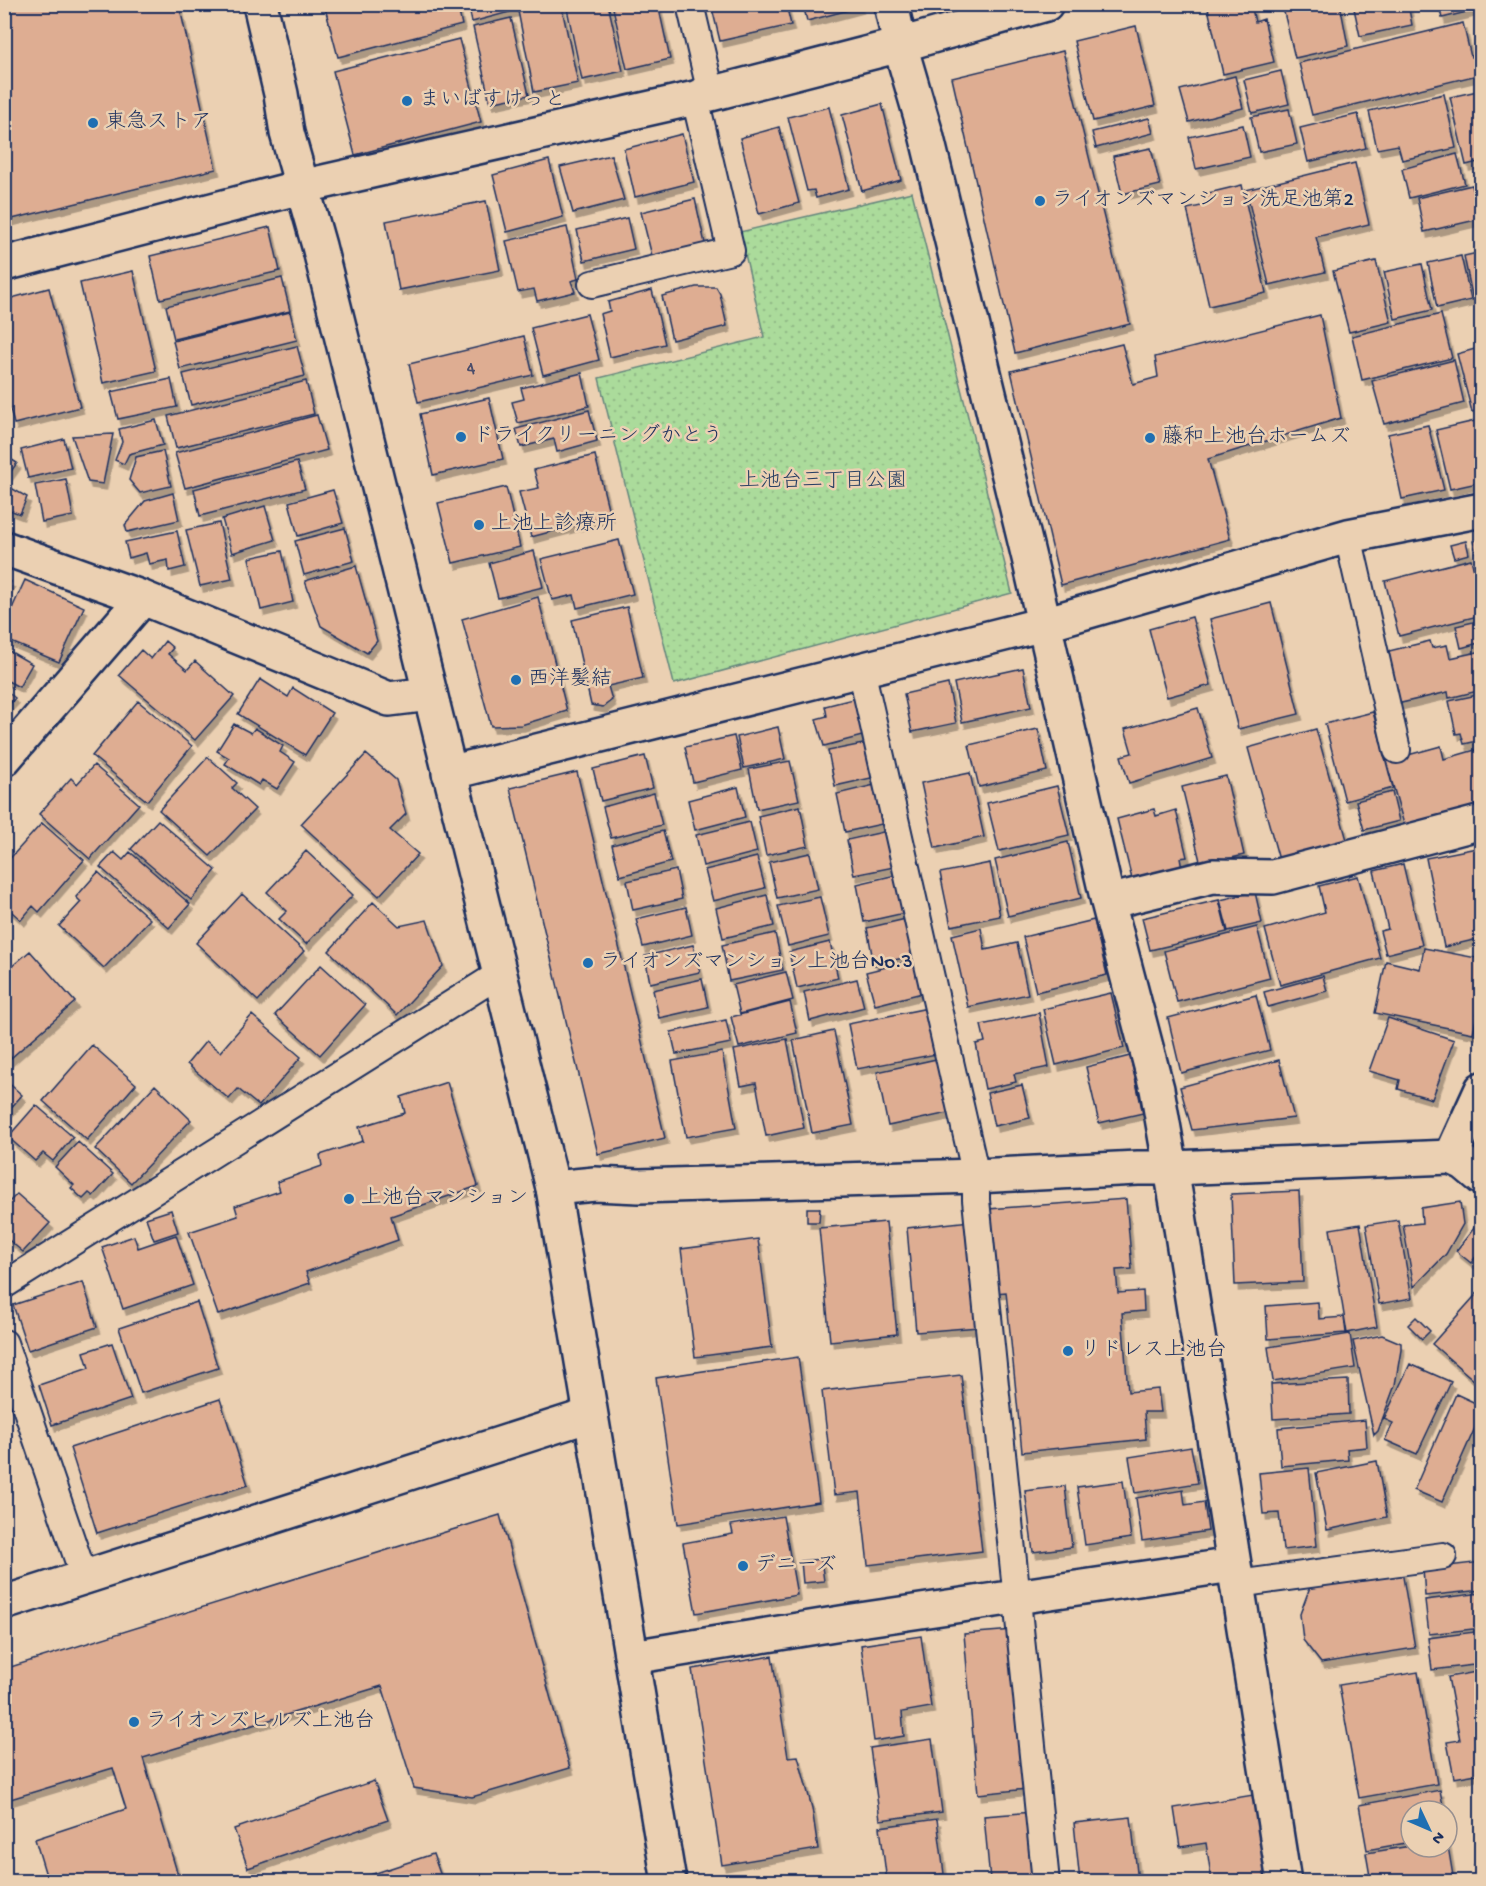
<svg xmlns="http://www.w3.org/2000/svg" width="1486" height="1886" font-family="'Gochi Hand','Klee One',sans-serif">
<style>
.park{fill:url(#park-dots);stroke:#63857c;stroke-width:1.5}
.building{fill:#dead92;stroke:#1b2f5e;stroke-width:1.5;filter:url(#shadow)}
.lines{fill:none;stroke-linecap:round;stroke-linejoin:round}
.lane-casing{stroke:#1b2f5e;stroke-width:30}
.street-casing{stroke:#1b2f5e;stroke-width:38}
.secondary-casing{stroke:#1b2f5e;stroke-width:38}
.lane{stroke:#ebd0b2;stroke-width:26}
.street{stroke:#ebd0b2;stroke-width:33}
.secondary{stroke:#ebd0b2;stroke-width:33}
.poi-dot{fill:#1f6fb2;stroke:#ebd0b2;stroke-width:2}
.labels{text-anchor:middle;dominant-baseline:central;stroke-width:5;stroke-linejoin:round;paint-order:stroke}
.number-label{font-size:18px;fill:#4c4e6b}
.poi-label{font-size:21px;fill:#1b2f5e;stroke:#ebd0b2;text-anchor:start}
.park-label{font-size:21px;fill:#294064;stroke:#ebd0b2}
</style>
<defs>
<pattern id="park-dots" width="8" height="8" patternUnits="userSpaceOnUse" patternTransform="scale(1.5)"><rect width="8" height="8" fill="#abdb9b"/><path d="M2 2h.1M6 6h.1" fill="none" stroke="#93bc88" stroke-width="1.8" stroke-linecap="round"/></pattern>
<filter id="shadow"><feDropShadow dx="3.5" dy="6" stdDeviation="0" flood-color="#0004"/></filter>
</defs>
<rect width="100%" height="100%" fill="#ebd0b2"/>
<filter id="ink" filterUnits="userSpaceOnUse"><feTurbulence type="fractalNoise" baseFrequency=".0167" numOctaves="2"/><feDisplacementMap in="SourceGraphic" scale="12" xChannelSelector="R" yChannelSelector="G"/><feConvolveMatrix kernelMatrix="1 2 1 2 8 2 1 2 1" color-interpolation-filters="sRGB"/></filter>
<g filter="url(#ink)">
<path class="park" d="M912 192 1012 593 674 684 599 378 764 337 740 232Z"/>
<path class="building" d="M4 4H179L216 169 4 221Z
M324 4H457L462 25 338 57Z
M468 4H539L472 22Z
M548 4H561L578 83 534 92 518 11Z
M566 4H608L623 71 582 80Z
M612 4H658L670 59 627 69Z
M711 4H786L791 25 720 41Z
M803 4H859L860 7 807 21Z
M1207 4H1251L1255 22 1264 19 1274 62 1223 74Z
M1282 4H1340L1348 46 1295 58Z
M1353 4H1408L1412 25 1360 36Z
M1438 4H1478L1479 9 1442 18Z
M511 18 529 95 490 103 473 27Z
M1463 23 1471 57 1482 54V74L1312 115 1299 63Z
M1136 26 1155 106 1093 121 1074 41Z
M459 39 481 122 355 155 333 71Z
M1063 51 1130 324 1015 353 952 78Z
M1281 71 1289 104 1252 113 1244 80Z
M1235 76 1243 108 1189 122 1180 90Z
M1482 90V161L1466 165 1450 97Z
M1444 94 1456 148 1402 160 1398 145 1377 149 1369 111Z
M882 104 901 180 862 191 842 115Z
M829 107 849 189 816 198 814 190 807 191 788 117Z
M1289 109 1297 144 1259 152 1251 117Z
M1358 114 1366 148 1308 162 1300 128Z
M1149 118 1153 133 1096 148 1092 132Z
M1243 125 1250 157 1196 169 1189 137Z
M779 127 799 203 759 214 740 138Z
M682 134 694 182 635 197 624 149Z
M1151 148 1160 185 1122 194 1113 156Z
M1457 154 1465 184 1409 198 1402 169Z
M611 155 624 200 573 213 560 167Z
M549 160 563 217 507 232 493 175Z
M1355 163 1369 224 1316 237 1325 272 1269 285 1246 190Z
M1482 183V210L1475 184Z
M1242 185 1266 293 1209 306 1187 209 1206 205 1204 194Z
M1472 185 1480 219 1424 232 1417 198Z
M695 199 706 248 653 260 641 212Z
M486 201 500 270 399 290 386 221Z
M627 218 634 249 584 261 577 230Z
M270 227 280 271 160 299 150 256Z
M567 227 578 279 571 281 575 292 537 301 534 289 518 292 506 241Z
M1482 252V298L1473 300 1464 256Z
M1461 256 1471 300 1437 308 1428 263Z
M1376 261 1391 322 1349 332 1333 271Z
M1422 264 1432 310 1395 319 1384 272Z
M133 271 156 371 103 383 80 283Z
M282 278 290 311 174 339 166 306Z
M696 287H716L720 294 727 326 672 340 662 296Z
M49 288 80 407 14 424 4 385V300Z
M652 290 665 344 610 357 600 314 610 311 608 302Z
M290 312 297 340 180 369 173 341Z
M587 314 599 360 543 375 531 328Z
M1441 314 1452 358 1362 380 1352 336Z
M1320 315 1341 418 1208 459 1230 539 1061 585 1011 371 1122 344 1133 384 1158 377 1155 357Z
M524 336 533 375 418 402 409 364Z
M297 346 305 376 191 405 183 374Z
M1482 347V409L1472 412 1457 354Z
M1454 360 1464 403 1384 424 1372 381Z
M582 373 589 406 518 423 512 402 524 399 521 388Z
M171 379 177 407 118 419 111 392Z
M306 381 314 414 176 448 168 416Z
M489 398 503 459 433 475 420 414Z
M589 410 597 441 557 452 554 439 521 447 516 429Z
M317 415 327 450 185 488 175 453Z
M156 420 163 445 129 454 124 464 115 460 122 442 119 429Z
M1475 421 1482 447V482L1450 489 1436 430Z
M1428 425 1444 490 1402 499 1388 434Z
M113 434 103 484 88 482 72 436Z
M64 439 71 468 28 478 21 450Z
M163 451 171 486 140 493 129 480 136 457Z
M4 455 17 463 4 481Z
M595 455 610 516 531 537 519 492 539 488 534 470Z
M297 462 305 489 200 516 194 489Z
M66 479 73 516 42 522 35 485Z
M4 484 27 497 20 514 4 508Z
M506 487 520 547 453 563 438 503Z
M333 490 343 523 298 536 289 502Z
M173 493 179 520 127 532 125 525 145 501Z
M265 506 275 540 232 553 222 519Z
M219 523 232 579 200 586 186 530Z
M345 528 354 561 304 575 295 541Z
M177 531 185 567 169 571 168 560 149 564 146 553 129 558 125 542Z
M1482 539V573H1480L1473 541Z
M619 540 633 594 577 608 574 595 552 600 541 559Z
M1466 541 1469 554 1454 558 1450 545Z
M282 551 293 602 261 610 249 558Z
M534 551 543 587 498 598 489 563Z
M1471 559 1482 602V615L1399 636 1385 581Z
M356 566 377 641 367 653 321 626 305 581Z
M4 579 11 582 4 596Z
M25 580 84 607 59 662 4 639V626Z
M538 597 567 711 521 725 491 726 462 619Z
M1271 603 1299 714 1238 729 1210 619Z
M627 607 643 678 608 686 612 700 603 707 591 705 572 620Z
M1192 617 1211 685 1167 697 1149 629Z
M1482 620V642L1461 648 1456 626Z
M165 641 173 648 168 654 187 670 195 661 234 696 195 740 119 675 141 650 151 659Z
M1430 641 1432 648 1447 645 1450 658 1482 651V690L1449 698 1448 692 1397 704 1385 652Z
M4 648 32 664 19 687 4 679Z
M1023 668 1031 707 962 722 954 683Z
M260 679 288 697 293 688 332 713 305 755 238 714Z
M948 684 956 723 912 732 904 694Z
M4 689 15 698 4 710Z
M1482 694V740L1464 744 1461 733 1456 734 1449 701Z
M857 698 866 735 824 746 816 719 827 716 825 706Z
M138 701 192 746 147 801 92 756Z
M1198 708 1212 758 1129 783 1121 756 1132 753 1125 729Z
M1373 712 1393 788 1345 801 1325 724Z
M234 724 251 733 255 728 283 746 280 752 295 762 277 789 262 780 259 785 225 764 229 758 217 751Z
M778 727 785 759 744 768 737 737Z
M1038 729 1047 771 979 787 969 745Z
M1316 729 1347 840 1279 860 1248 748Z
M734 736 742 770 693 782 685 747Z
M873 742 880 776 835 786 828 751Z
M1441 746 1444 759 1482 748V807L1405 828 1386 761Z
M366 754 396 780 406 814 390 830 418 854 379 896 301 824Z
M645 756 653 788 601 801 593 769Z
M208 757 237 783 232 788 255 809 210 856 159 810Z
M790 761 799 800 757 809 749 769Z
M94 765 139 804 90 859 39 814 71 778 77 784Z
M577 772 665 1138 598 1154 510 788Z
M970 773 984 837 935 848 921 783Z
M1226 776 1244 855 1201 865 1182 787Z
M883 783 891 822 845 832 837 794Z
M1057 786 1069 835 999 851 987 803Z
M738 787 745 817 695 830 688 800Z
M1392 792 1399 821 1364 830 1356 801Z
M654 793 662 825 611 838 603 807Z
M800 806 808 846 766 855 758 816Z
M1154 809 1156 816 1176 810 1187 857 1180 858 1182 869 1133 883 1117 819Z
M158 820 216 870 191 900 131 849Z
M750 822 757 852 703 866 696 835Z
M42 823 84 860 39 912 33 906 21 920 4 905V894L8 890 4 886V865Z
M892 830 899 866 854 875 847 840Z
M663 831 671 862 620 876 612 845Z
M1068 842 1081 898 1008 916 995 860Z
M1482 847V938L1444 947 1426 858Z
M306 851 353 895 306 944 279 919 287 911 267 892Z
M114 852 123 860 130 852 190 904 169 928 100 867Z
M810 853 818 889 777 898 769 862Z
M757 857 765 888 713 901 705 870Z
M990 863 1000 916 951 926 940 873Z
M1403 864 1422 945 1386 954 1380 931 1388 929 1374 871Z
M676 870 682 899 633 910 627 881Z
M98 872 150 919 104 968 59 926 81 902 76 897Z
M900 874 909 912 864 922 857 884Z
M1358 876 1380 958 1280 985 1265 929 1325 912 1319 886Z
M1255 892 1262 923 1228 931 1220 900Z
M242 894 304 951 258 1001 196 943Z
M767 895 774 926 723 938 716 908Z
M820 897 829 936 788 946 778 906Z
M1219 900 1227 932 1150 950 1142 918Z
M373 902 399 926 427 920 443 966 397 1015 329 951Z
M686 907 692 935 643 947 636 919Z
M910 918 919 954 874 965 867 928Z
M1094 920 1107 975 1036 992 1023 937Z
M1257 927 1270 978 1177 1002 1164 951Z
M981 928 985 950 1017 943 1028 994 968 1007 952 935Z
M775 933 783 970 729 981 722 945Z
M830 942 838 978 797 988 789 952Z
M693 945 700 972 650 983 645 956Z
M1424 948 1482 959V992L1473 1033 1375 1013 1386 961 1420 969Z
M30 951 75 1002 4 1064V973Z
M923 958 930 991 875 1005 866 972Z
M321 965 365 1005 320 1055 275 1015Z
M786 972 793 1000 740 1014 733 985Z
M1323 976 1327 991 1268 1007 1264 992Z
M702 979 708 1007 659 1018 653 990Z
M857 979 864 1007 810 1021 804 992Z
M1111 993 1124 1048 1056 1065 1043 1009Z
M1256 995 1270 1050 1181 1073 1168 1018Z
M790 1002 797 1033 739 1047 731 1017Z
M933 1007 942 1053 857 1069 848 1024Z
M1039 1013 1049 1067 1014 1074 1016 1082 985 1089 976 1044 985 1042 981 1025Z
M252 1015 301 1057 259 1106 238 1089 229 1099 187 1064 206 1041 220 1052Z
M1388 1018 1454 1040 1432 1099 1398 1089 1400 1080 1369 1071Z
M726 1020 731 1043 676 1054 671 1032Z
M834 1031 853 1125 812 1133 793 1040Z
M787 1039 804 1128 766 1136 756 1083 741 1086 734 1050Z
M92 1045 136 1084 87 1140 43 1101Z
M722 1052 736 1128 686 1137 672 1061Z
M1130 1056 1143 1113 1099 1123 1086 1067Z
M941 1058 953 1112 888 1126 877 1072Z
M1279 1060 1294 1118 1192 1130 1180 1087Z
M4 1079 22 1095 4 1116Z
M447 1082 478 1186 391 1216 398 1240 306 1272 310 1283 218 1315 189 1232 238 1216 235 1206 280 1191 277 1182 322 1166 320 1155 363 1141 359 1127 405 1113 401 1097Z
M155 1085 191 1120 131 1183 95 1149Z
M1022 1085 1030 1118 994 1126 987 1093Z
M36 1105 73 1137 53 1161 43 1153 35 1161 8 1137Z
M78 1142 113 1174 93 1196 89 1193 83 1199 71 1188 74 1185 55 1167Z
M1299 1191 1303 1282 1235 1285 1231 1194Z
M17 1194 50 1223 23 1252 4 1236V1207Z
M1126 1199 1132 1269 1116 1270 1118 1293 1143 1291 1144 1311 1122 1313 1128 1392 1158 1389 1161 1412H1144L1146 1439 1022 1452 1006 1292 995 1293 988 1209Z
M1460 1202 1463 1224 1446 1254 1414 1287 1403 1225 1422 1223 1421 1208Z
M807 1208H820L819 1222H807Z
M171 1210 178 1232 154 1240 146 1218Z
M1482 1218V1249L1471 1263 1456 1251Z
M1398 1220 1412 1298 1379 1304 1366 1225Z
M970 1221 979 1327 916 1332 907 1228Z
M886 1222 897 1334 830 1341 819 1228Z
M1360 1224 1377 1327 1347 1333 1330 1229Z
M176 1235 193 1285 123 1309 102 1247 134 1236 138 1248Z
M758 1239 772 1347 695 1357 681 1249Z
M83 1282 97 1327 28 1350 13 1305Z
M1482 1288V1387L1432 1344Z
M197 1302 218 1368 141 1393 119 1328Z
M1318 1302 1319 1319 1344 1317 1346 1333 1268 1339 1266 1306Z
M1416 1317 1430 1331 1422 1339 1408 1325Z
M1350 1334 1355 1368 1273 1381 1268 1347Z
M1382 1335 1401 1343V1350L1395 1385 1378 1431 1374 1435 1353 1341Z
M112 1343 131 1399 52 1425 39 1385 89 1368 84 1352Z
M798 1357 819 1502 678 1524 656 1378Z
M1410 1364 1451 1382 1417 1454 1385 1440 1393 1423 1384 1419Z
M961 1375 982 1551 868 1565 860 1492 834 1495 822 1391Z
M1348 1380 1349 1414 1273 1419 1271 1384Z
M1456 1394 1482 1406V1412L1442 1502 1414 1490Z
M220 1399 248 1485 97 1533 70 1448Z
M1365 1420 1367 1447 1347 1449 1348 1460 1281 1466 1278 1428Z
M1191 1447 1198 1483 1135 1493 1129 1457Z
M1377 1461 1387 1517 1327 1530 1316 1473Z
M1309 1468 1317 1546 1283 1550 1279 1513 1263 1514 1259 1473Z
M1123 1481 1131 1538 1085 1545 1077 1487Z
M1065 1486 1072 1547 1033 1552 1025 1491Z
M1183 1490 1185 1505 1204 1502 1208 1531 1142 1541 1136 1498Z
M500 1515 570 1768 472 1797 414 1788 382 1686 143 1758 180 1882H48L35 1839 126 1809 113 1768 4 1801V1669Z
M783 1516 797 1595 696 1613 683 1543 733 1534 731 1525Z
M821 1559 824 1581 803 1583 801 1561Z
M1482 1562V1590L1425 1596 1423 1569Z
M1402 1571 1415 1648 1321 1663 1303 1640 1300 1614 1310 1587Z
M1482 1593V1628L1429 1634 1425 1600Z
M1013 1630 1027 1789 978 1794 964 1634Z
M1482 1631V1664L1432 1670 1428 1638Z
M921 1636 931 1707 902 1712 904 1736 874 1741 861 1645Z
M772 1656 788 1757 798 1756 812 1808 818 1849 722 1865 692 1669Z
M1482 1671V1773L1454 1778 1447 1742 1460 1740 1448 1677Z
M1418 1672 1437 1784 1359 1798 1339 1685Z
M932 1739 942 1812 880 1820 870 1748Z
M374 1781 388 1820 248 1868 234 1829Z
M1440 1790 1444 1811H1411V1842L1367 1850 1359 1805Z
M1253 1795 1267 1882H1212L1206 1843 1180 1847 1174 1808Z
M1033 1812 1038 1875 990 1880 984 1816Z
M1131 1817 1138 1882H1080L1074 1823Z
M937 1819 944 1874 887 1882 880 1827Z
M1447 1840 1454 1882H1371L1366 1853 1411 1846V1847H1447Z
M433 1854 443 1882H349Z
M1482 1864V1882H1478L1474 1865Z"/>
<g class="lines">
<g class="lane-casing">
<path id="lane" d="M690 4 711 93
M592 284 731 251 695 98
M1348 536 1397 750
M861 669 976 1176V1200L1046 1882
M4 1285 501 973
M4 1343 84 1577
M1237 1584 1443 1556"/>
</g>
<g class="street-casing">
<path id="street" d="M1046 4 900 45 926 134 1029 558 1108 902 1157 1089 1179 1215 1284 1882
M4 264 301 187 695 98 900 45 891 4
M4 548 143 598 389 699 430 694
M4 759 143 598
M449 773 1044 624 1348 536 1482 510
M1108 902 1213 876 1273 877 1482 822
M1451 1157 1482 1089
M553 1188 595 1184 639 1186 976 1176 1138 1168H1172
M4 1603 590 1415
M632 1657 853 1621 1233 1565"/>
</g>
<g class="secondary-casing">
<path id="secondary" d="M260 4 281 94 287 133 319 246 553 1188 669 1882
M1172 1168 1451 1157 1464 1163 1482 1178"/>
</g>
<use href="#lane" class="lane"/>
<use href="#street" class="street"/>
<use href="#secondary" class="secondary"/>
</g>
</g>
<g class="poi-dot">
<circle cx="407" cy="101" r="6"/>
<circle cx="93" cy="123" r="6"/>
<circle cx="1040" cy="201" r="6"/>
<circle cx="461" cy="437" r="6"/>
<circle cx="1150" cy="438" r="6"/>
<circle cx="479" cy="525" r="6"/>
<circle cx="516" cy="680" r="6"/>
<circle cx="588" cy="963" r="6"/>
<circle cx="349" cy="1199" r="6"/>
<circle cx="1068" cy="1351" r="6"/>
<circle cx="743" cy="1566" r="6"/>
<circle cx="134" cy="1722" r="6"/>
</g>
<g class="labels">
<g class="number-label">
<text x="471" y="369">4</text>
</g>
<g class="poi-label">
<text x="419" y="101">まいばすけっと</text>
<text x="105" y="123">東急ストア</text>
<text x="1052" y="201">ライオンズマンション洗足池第2</text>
<text x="473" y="437">ドライクリーニングかとう</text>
<text x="1162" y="438">藤和上池台ホームズ</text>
<text x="491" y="525">上池上診療所</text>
<text x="528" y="680">西洋髪結</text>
<text x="600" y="963">ライオンズマンション上池台No.3</text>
<text x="361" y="1199">上池台マンション</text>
<text x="1080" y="1351">リドレス上池台</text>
<text x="755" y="1566">デニーズ</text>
<text x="146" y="1722">ライオンズヒルズ上池台</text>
</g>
<g class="park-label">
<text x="823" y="482">上池台三丁目公園</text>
</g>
</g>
<rect width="1486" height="1886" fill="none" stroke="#ebd0b2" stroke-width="24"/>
<rect x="12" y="12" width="1462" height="1862" fill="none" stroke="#1b2f5e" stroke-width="2" filter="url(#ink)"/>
<g transform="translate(1429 1829) rotate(134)"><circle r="28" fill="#ebd0b2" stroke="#989090" stroke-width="1.5"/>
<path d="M0-4.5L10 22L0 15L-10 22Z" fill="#1f6fb2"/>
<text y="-9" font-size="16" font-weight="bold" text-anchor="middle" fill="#1b2f5e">N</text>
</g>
</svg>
